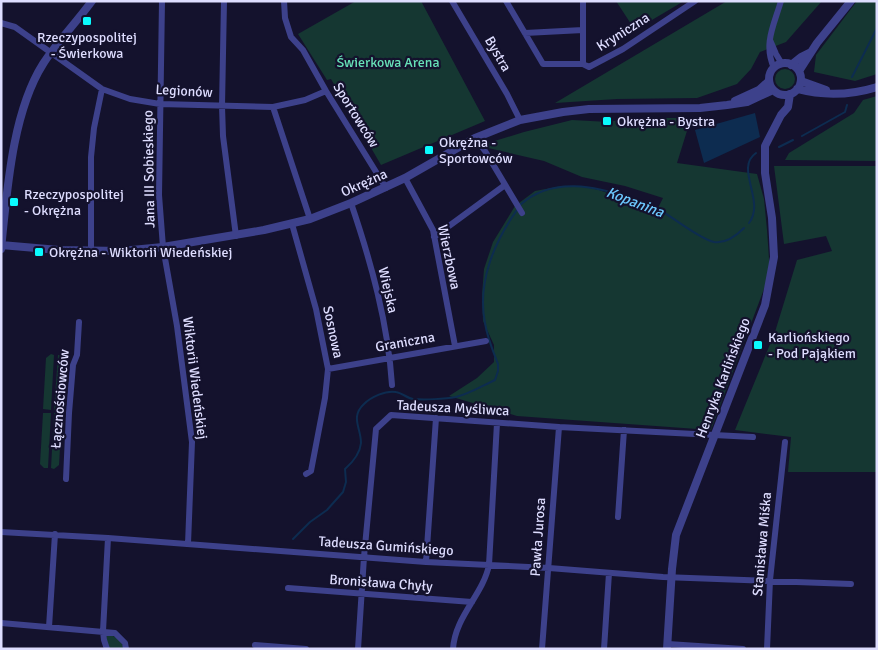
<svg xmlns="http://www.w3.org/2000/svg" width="878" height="650" font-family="Signika,sans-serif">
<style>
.green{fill:#153732}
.water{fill:#0d2c50}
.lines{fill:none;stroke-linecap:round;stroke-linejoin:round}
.stream{stroke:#0d2c50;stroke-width:2}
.minor{stroke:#3d418b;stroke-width:6}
.tertiary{stroke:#3d418b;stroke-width:8}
.poi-dot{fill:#0afbfe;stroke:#14122d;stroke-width:2}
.labels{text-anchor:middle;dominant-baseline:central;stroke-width:4.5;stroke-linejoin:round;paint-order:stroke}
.street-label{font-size:14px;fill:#deddff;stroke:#14122d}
.poi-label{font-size:14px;fill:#deddff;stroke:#14122d;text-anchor:start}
.park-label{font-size:14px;fill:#67e1b8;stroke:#14122d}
.water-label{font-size:15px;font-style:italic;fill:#6cc8fe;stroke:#14122d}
</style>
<rect width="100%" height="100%" fill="#14122d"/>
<path class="green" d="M356 1H421L485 121 381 165 331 79 327 80 298 34Z
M616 1H684L635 30Z
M727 1H822L786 42 760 52 751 69 737 84 697 98 617 99 555 103Z
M857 1H877V74L855 81 814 72 816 55Z
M775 79a10 10 0 1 1 20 0a10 10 0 1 1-20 0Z
M877 96V161L785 160 789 153 854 113 863 100Z
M649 118H691L677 163 757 174 764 199 767 230 770 273 711 430 517 416 449 396 477 378 494 362V345L483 321 482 295 484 269 493 242 515 206 535 191 562 186H581L599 190 657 210 663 198 625 186 582 177 544 161 488 148V143L524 132 572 120 609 122 624 119Z
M774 166H877V472H788L791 437 735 430 775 332 797 260 832 251 826 236 784 244Z
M51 354 54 355 51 410 43 409 46 358Z
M58 355H61L65 359 62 410H54Z
M43 413H51L48 468H44L40 464Z
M54 413 62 414 59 465 54 469 51 468Z
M106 634C116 636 121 639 124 649H110L107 645Z"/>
<path class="water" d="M755 113 760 137 704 163 695 130Z"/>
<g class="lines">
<path class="stream" d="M852 77 877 28
M802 136 845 112 847 105
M779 147 793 140
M520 205C552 176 596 186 633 199 642 202 652 205 661 211 676 219 698 238 714 242 726 244 736 236 744 228
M749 223C766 201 734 168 756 153
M293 539 310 522 327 510 343 492 346 482 345 469C353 462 360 454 361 443 361 428 350 417 364 404 371 397 386 390 396 392 402 393 407 398 413 399 424 400 445 399 456 397 469 394 482 386 495 380L498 371V364C493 351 487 337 485 323 477 283 494 242 517 210"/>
<path class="minor" d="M162 1 159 195 163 247 177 326 192 442 188 544
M224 1 222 106 223 136 236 236
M284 1 285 18 291 37 303 50 326 91 386 188
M452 1 507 94 520 120
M506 1 543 64H583L589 67 623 49 695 1
M1 23 15 27 102 89 130 99 160 104 273 107 305 100 326 91
M525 33 583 30
M770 40 776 54 782 64
M583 64V1
M774 68C763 44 774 25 781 1
M273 107 310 219
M475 138 485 151 522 213
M405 178 433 230 455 346
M351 203C371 262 388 323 392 385
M292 224 316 309 328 369 325 398 311 471 306 474
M434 237 505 185
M91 251V157L94 128 102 89
M328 369 486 341
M66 479 69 413 73 365 77 355 79 322
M618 517 624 430
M1 532 108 538 426 562 549 568 663 577 851 584
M426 562 436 418
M288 588 472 602
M1 623 115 633 125 643 126 649
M49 627 55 534
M668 644 743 649
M255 645 306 649
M107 649 104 640 103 631 108 538
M358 649 364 557 376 429 391 415 559 427 753 437
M453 649C455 616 483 595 489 565L497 423
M542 649 559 427
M604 649 609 573
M767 649 770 580 785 442"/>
<path class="tertiary" d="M769 79a16 16 0 1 1 32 0a16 16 0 1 1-32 0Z
M791 65 801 57 811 52
M799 71 817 43 851 1
M801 81 826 90
M797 89C824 96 851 95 877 87
M735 101 759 90 769 81
M1 245 59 250 121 251 163 247 264 230 310 219 351 203 405 178 475 138 520 120 563 112 589 109 700 108 727 105 747 102 773 90
M1 249C7 192 12 113 43 64 57 42 76 23 92 1
M667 649 672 569 676 535 765 305 774 257 772 218 765 173V146L781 115 788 107 790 94"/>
</g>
<g class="poi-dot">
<rect x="82" y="16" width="10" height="10" rx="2.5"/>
<rect x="602" y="116" width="10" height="10" rx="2.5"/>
<rect x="424" y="145" width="10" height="10" rx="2.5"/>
<rect x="9" y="197" width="10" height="10" rx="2.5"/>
<rect x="34" y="247" width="10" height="10" rx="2.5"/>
<rect x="753" y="340" width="10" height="10" rx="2.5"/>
</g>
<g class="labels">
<g class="street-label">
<text transform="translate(623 32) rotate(-32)">Kryniczna</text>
<text transform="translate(498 54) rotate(60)">Bystra</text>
<text transform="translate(184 91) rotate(3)">Legionów</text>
<text transform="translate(356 115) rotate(58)">Sportowców</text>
<text transform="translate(149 169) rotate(-91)">Jana III Sobieskiego</text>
<text transform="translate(364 183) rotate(-24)">Okrężna</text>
<text transform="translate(449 257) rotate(78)">Wierzbowa</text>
<text transform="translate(388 290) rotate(77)">Wiejska</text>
<text transform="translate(333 332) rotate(78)">Sosnowa</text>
<text transform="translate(405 342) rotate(-10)">Graniczna</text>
<text transform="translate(195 378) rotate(83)">Wiktorii Wiedeńskiej</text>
<text transform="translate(723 378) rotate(-69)">Henryka Karlińskiego</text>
<text transform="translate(60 399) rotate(-85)">Łącznościowców</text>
<text transform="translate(453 408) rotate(3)">Tadeusza Myśliwca</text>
<text transform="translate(538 537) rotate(-86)">Pawła Jurosa</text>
<text transform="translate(762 544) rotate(-85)">Stanisława Miśka</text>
<text transform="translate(386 546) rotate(4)">Tadeusza Gumińskiego</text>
<text transform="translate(381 583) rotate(4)">Bronisława Chyły</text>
</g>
<g class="poi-label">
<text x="87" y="37" text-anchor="middle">Rzeczypospolitej<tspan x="87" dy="16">- Świerkowa</tspan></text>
<text x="617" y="121">Okrężna - Bystra</text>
<text x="439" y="142">Okrężna -<tspan x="439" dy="16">Sportowców</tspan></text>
<text x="24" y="194">Rzeczypospolitej<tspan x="24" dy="16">- Okrężna</tspan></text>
<text x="49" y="252">Okrężna - Wiktorii Wiedeńskiej</text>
<text x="768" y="337">Karliońskiego<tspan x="768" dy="16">- Pod Pająkiem</tspan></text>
</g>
<g class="park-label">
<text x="388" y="62">Świerkowa Arena</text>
</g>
<g class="water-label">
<text transform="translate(635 202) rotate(21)">Kopanina</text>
</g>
</g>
<rect width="878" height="650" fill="none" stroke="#deddff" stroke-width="5"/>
</svg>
